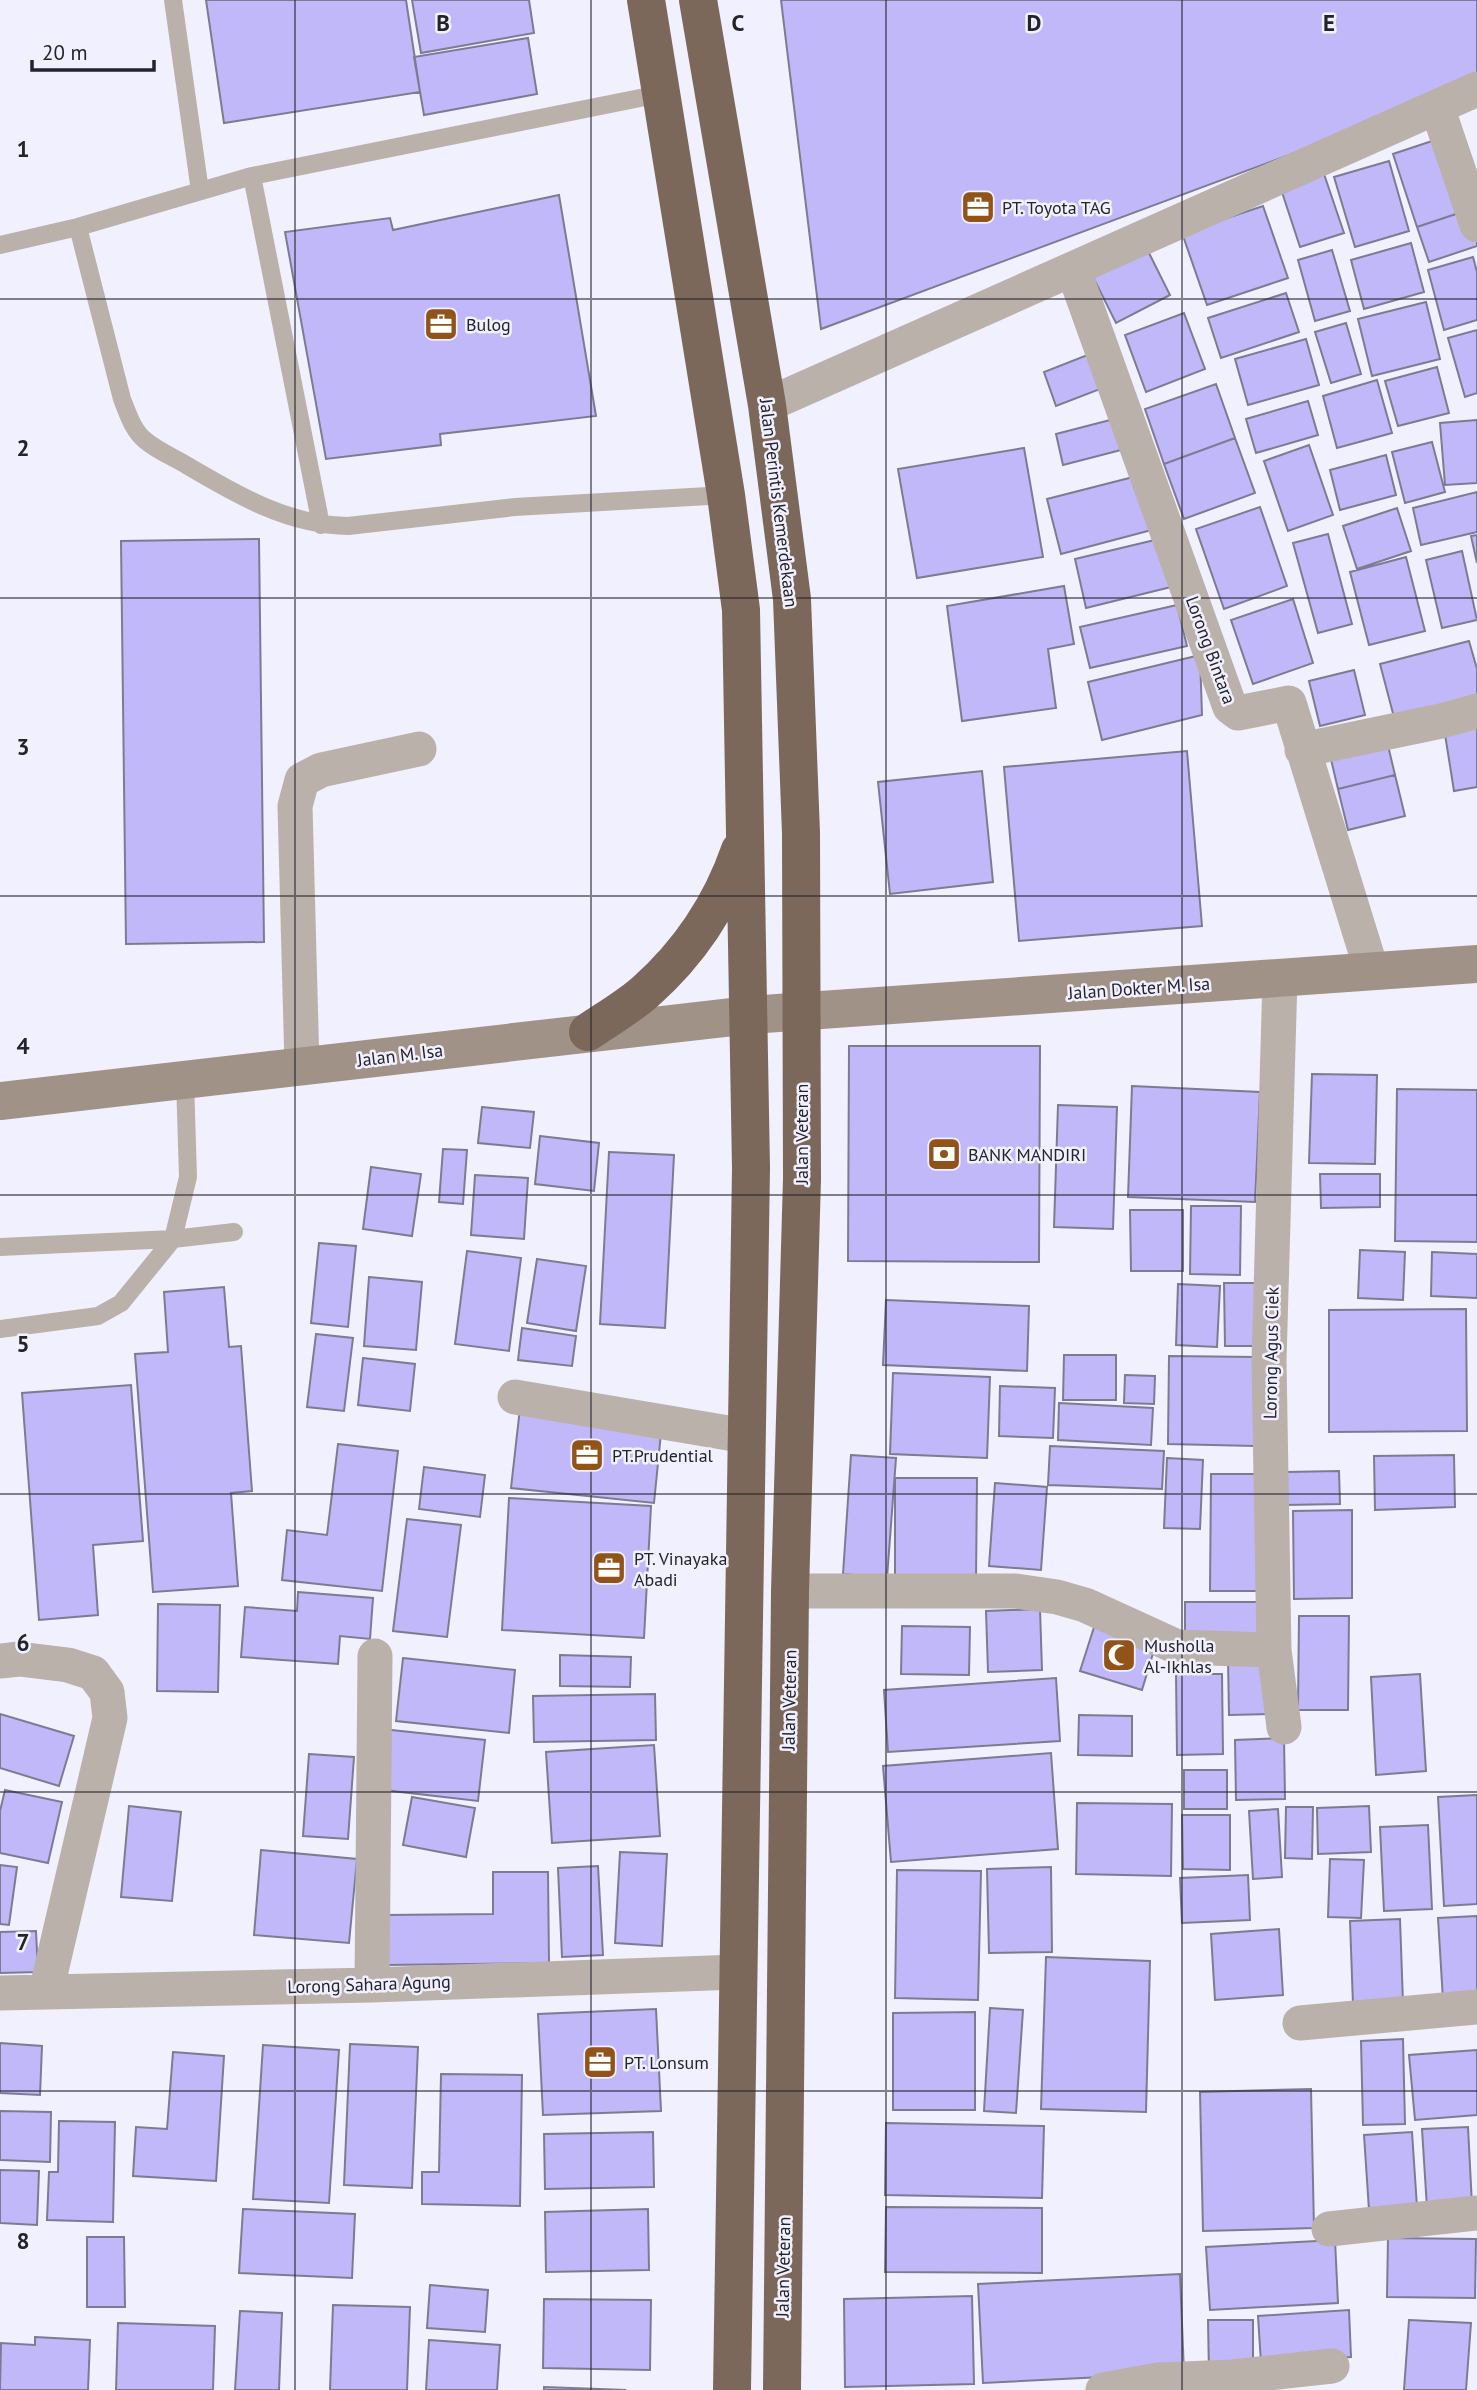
<svg xmlns="http://www.w3.org/2000/svg" width="1477" height="2390" font-family="'PT Sans',sans-serif">
<style>
.building{fill:#c1b8fa;stroke:#7d7b91;stroke-width:2}
.lines{fill:none;stroke-linecap:round;stroke-linejoin:round}
.lane{stroke:#bbb1ab;stroke-width:18}
.street{stroke:#bbb1ab;stroke-width:35}
.secondary{stroke:#a19288;stroke-width:38}
.highway{stroke:#7c685a;stroke-width:38}
.grid{fill:none;stroke:#24232c;stroke-width:2;stroke-opacity:0.55}
.labels{text-anchor:middle;dominant-baseline:central;stroke-width:5;stroke-linejoin:round;paint-order:stroke}
.poi-label{font-size:18px;fill:#24232c;stroke:#f1f0ff;text-anchor:start}
.street-label{font-size:18px;fill:#24232c;stroke:#f1f0ff}
.grid-label{font-size:23px;text-anchor:middle;font-weight:bold;fill:#24232c;stroke:#f1f0ff;stroke-width:5;stroke-linejoin:round;paint-order:stroke}
</style>
<rect width="100%" height="100%" fill="#f1f0ff"/>
<path class="building" d="M206 0H406L420 92 224 123Z
M412 0H529L534 33 421 53Z
M781 0H1477V85L821 329Z
M528 38 537 94 424 115 414 57Z
M1447 136 1471 209 1417 227 1393 154Z
M1389 161 1409 231 1355 247 1334 177Z
M1324 174 1344 233 1300 247 1281 189Z
M559 195 596 416 440 434 441 445 326 459 285 232 390 218 393 230Z
M1263 206 1288 278 1207 305 1182 233Z
M1471 209 1477 227V246L1429 262 1417 227Z
M1411 243 1424 292 1364 309 1351 260Z
M1146 247 1170 295 1116 323 1092 275Z
M1332 250 1350 311 1315 321 1298 260Z
M1473 257 1477 272V320L1444 330 1428 270Z
M1286 293 1299 332 1221 358 1208 318Z
M1426 302 1440 359 1372 376 1358 319Z
M1184 313 1205 369 1146 392 1125 335Z
M1346 323 1361 374 1331 383 1315 332Z
M1477 330V393L1465 397 1448 338Z
M1306 339 1319 385 1248 405 1235 359Z
M1095 352 1108 386 1056 406 1044 372Z
M1437 367 1449 413 1398 426 1385 381Z
M1377 380 1392 433 1337 448 1323 396Z
M1216 384 1235 438 1164 464 1145 409Z
M1308 401 1318 435 1256 453 1246 419Z
M1114 419 1121 450 1063 465 1056 434Z
M1477 420V483L1445 485 1440 423Z
M1235 438 1255 493 1184 519 1164 464Z
M1432 442 1445 492 1405 503 1392 452Z
M1309 445 1333 515 1288 531 1264 461Z
M1024 448 1043 557 917 578 898 469Z
M1386 455 1396 495 1340 510 1330 470Z
M1145 474 1159 528 1061 554 1047 499Z
M1477 492V532L1421 545 1413 508Z
M1260 507 1287 586 1224 609 1196 529Z
M1397 508 1411 551 1357 569 1343 526Z
M1328 534 1352 624 1318 633 1293 543Z
M1477 535V563L1471 536Z
M259 539 264 942 126 944 121 541Z
M1159 539 1171 587 1086 608 1075 559Z
M1462 551 1477 620 1442 628 1426 560Z
M1406 557 1425 631 1369 645 1350 572Z
M1064 586 1074 644 1048 649 1056 708 962 721 947 606Z
M1293 599 1313 663 1253 684 1231 620Z
M1177 605 1187 646 1090 668 1080 627Z
M1469 641 1477 669V699L1395 721 1380 664Z
M1200 655 1202 715 1102 740 1088 682Z
M1354 670 1365 715 1320 726 1309 681Z
M1477 722V787L1454 791 1444 728Z
M1386 737 1395 775 1338 789 1329 751Z
M1187 751 1202 926 1019 941 1004 767Z
M982 771 993 882 890 894 878 782Z
M1395 775 1405 816 1348 830 1338 789Z
M849 1046H1040L1039 1262 848 1261Z
M1312 1074 1377 1075 1375 1164 1309 1163Z
M1132 1086 1260 1092 1255 1202 1128 1197Z
M1397 1089 1477 1090V1242L1395 1241Z
M1058 1105 1117 1107 1113 1229 1054 1227Z
M482 1107 534 1112 530 1148 478 1143Z
M540 1136 599 1143 594 1191 535 1184Z
M443 1149 467 1150 463 1204 439 1202Z
M609 1152 674 1155 665 1328 600 1324Z
M371 1167 421 1174 412 1236 363 1229Z
M1320 1174H1380V1207L1321 1208Z
M475 1175 528 1178 524 1239 471 1235Z
M1191 1206H1241L1240 1275 1190 1274Z
M1130 1210H1183V1271H1131Z
M319 1243 356 1246 348 1327 311 1323Z
M1360 1250 1405 1252 1403 1300 1358 1298Z
M467 1251 521 1258 509 1351 455 1344Z
M1432 1252 1477 1254V1298L1431 1296Z
M537 1259 586 1266 576 1331 527 1323Z
M369 1277 422 1282 416 1350 364 1346Z
M1224 1283H1266V1346H1225Z
M1178 1284 1220 1286 1217 1347 1176 1345Z
M224 1287 229 1347 241 1346 252 1491 231 1493 238 1586 153 1592 135 1354 168 1352 164 1292Z
M886 1300 1029 1306 1027 1371 883 1365Z
M1466 1309 1467 1431 1329 1432V1310Z
M522 1328 576 1336 572 1366 518 1360Z
M316 1334 353 1338 344 1411 307 1407Z
M1064 1355H1116V1400H1063Z
M1169 1356 1256 1357 1255 1446 1168 1444Z
M363 1358 415 1364 410 1411 358 1405Z
M893 1373 990 1377 987 1458 890 1454Z
M1125 1375 1155 1376 1154 1404 1124 1403Z
M131 1385 143 1541 93 1545 98 1615 39 1620 22 1393Z
M1000 1386 1055 1388 1053 1438 999 1436Z
M1059 1403 1153 1408 1151 1445 1058 1440Z
M520 1408 662 1423 654 1503 511 1488Z
M338 1444 398 1451 382 1591 282 1580 287 1530 327 1535Z
M1050 1446 1164 1451 1162 1489 1048 1485Z
M851 1455 896 1458 887 1578 843 1574Z
M1454 1455 1455 1507 1375 1510 1374 1456Z
M1167 1458 1203 1460 1200 1529 1164 1528Z
M424 1467 485 1475 480 1517 419 1509Z
M1339 1471 1340 1504 1286 1505V1472Z
M1211 1474H1264L1263 1591H1210Z
M895 1478H977L976 1582 895 1583Z
M995 1483 1047 1487 1041 1570 989 1566Z
M509 1498 651 1506 644 1638 502 1630Z
M1352 1510V1598L1294 1599 1293 1511Z
M407 1519 461 1525 447 1637 393 1631Z
M298 1592 373 1598 370 1639 340 1636 338 1664 241 1657 245 1607 297 1611Z
M1185 1602H1267V1642L1185 1643Z
M158 1604 220 1605 218 1692 157 1691Z
M1040 1609 1042 1670 988 1672 986 1611Z
M1299 1616H1349L1348 1710H1298Z
M1096 1621 1157 1640 1142 1690 1080 1671Z
M902 1626 970 1627 969 1675 901 1674Z
M560 1655 631 1657 630 1687 560 1686Z
M403 1658 515 1670 509 1733 396 1721Z
M1272 1658 1273 1714 1229 1715 1228 1659Z
M1176 1674H1222L1223 1754 1177 1755Z
M1420 1674 1426 1771 1376 1775 1371 1677Z
M1056 1678 1060 1741 888 1752 884 1690Z
M655 1694 656 1740 534 1742 533 1696Z
M0 1714 74 1736 59 1786 0 1768Z
M1079 1715 1132 1716V1756L1078 1755Z
M382 1729 485 1740 478 1801 375 1789Z
M1284 1738 1285 1799 1236 1800 1235 1740Z
M654 1745 660 1836 552 1843 546 1752Z
M1051 1753 1058 1849 891 1862 883 1766Z
M309 1754 354 1757 348 1839 303 1836Z
M1184 1770H1227V1809H1184Z
M5 1790 62 1802 48 1863 0 1853V1811Z
M1477 1795V1904L1444 1906 1438 1797Z
M412 1797 475 1808 466 1857 403 1845Z
M1077 1803 1172 1804 1171 1876 1076 1874Z
M129 1806 181 1812 172 1901 121 1897Z
M1369 1806 1371 1852 1318 1854 1317 1808Z
M1286 1807H1313L1312 1859 1285 1858Z
M1278 1809 1282 1877 1253 1879 1249 1811Z
M1182 1815H1230V1870L1183 1869Z
M1428 1825 1432 1909 1384 1911 1380 1827Z
M261 1850 357 1859 349 1943 254 1935Z
M620 1852 667 1854 662 1946 615 1943Z
M1330 1859 1364 1860 1361 1918 1328 1917Z
M0 1865 17 1867 9 1925 0 1924Z
M598 1866 603 1955 562 1957 558 1868Z
M1051 1867 1052 1952 989 1953 987 1869Z
M897 1870 981 1871 978 2000 895 1998Z
M493 1872H548L549 1963 385 1965V1915L493 1914Z
M1248 1875 1250 1920 1182 1923 1180 1878Z
M1477 1916V1998L1443 2000 1438 1918Z
M1400 1919 1403 2003 1353 2005 1350 1921Z
M1279 1929 1283 1995 1215 2000 1211 1934Z
M36 1931 38 1972 0 1973V1932Z
M1046 1957 1150 1961 1146 2112 1041 2109Z
M990 2008 1023 2010 1016 2113 984 2111Z
M656 2009 661 2111 543 2115 538 2014Z
M975 2012V2110H893V2013Z
M1403 2039 1405 2124 1363 2125 1361 2041Z
M0 2043 42 2046 40 2095 0 2093Z
M350 2044 418 2047 412 2188 344 2185Z
M263 2045 339 2050 329 2203 253 2199Z
M1477 2050V2115L1415 2120 1409 2055Z
M173 2052 224 2056 216 2181 133 2176 136 2127 167 2129Z
M441 2074 522 2075 520 2206 422 2204V2172H439Z
M1311 2089 1314 2228 1203 2231 1200 2092Z
M0 2111 51 2112 50 2162 0 2160Z
M59 2121 115 2122 113 2222 47 2220 49 2172H58Z
M886 2123 1044 2126 1042 2198 885 2195Z
M1468 2127 1472 2205 1427 2208 1422 2129Z
M653 2132 654 2187 545 2189 544 2134Z
M1412 2132 1417 2207 1369 2210 1364 2135Z
M0 2170 39 2171 37 2225 0 2223Z
M886 2207 1042 2208V2273L885 2272Z
M243 2209 355 2214 352 2278 239 2273Z
M648 2209 649 2270 546 2272 545 2212Z
M87 2237H124L125 2307H87Z
M1388 2238 1476 2239 1475 2298 1387 2297Z
M1335 2240 1338 2303 1210 2310 1206 2247Z
M1180 2274 1184 2373 983 2383 978 2284Z
M430 2285 488 2290 485 2332 427 2328Z
M972 2296 974 2384 845 2387 844 2299Z
M544 2299 651 2300 650 2370 543 2368Z
M333 2305 410 2307 407 2390H330Z
M1349 2310 1351 2357 1261 2363 1258 2316Z
M240 2311 282 2313 279 2390H235Z
M1208 2320H1253V2374H1209Z
M1409 2320 1471 2323 1466 2390H1404Z
M118 2323 215 2326 213 2390H116Z
M35 2337 90 2340 88 2390H0L1 2343 35 2345Z
M429 2340 500 2345 497 2390H426Z
M544 2387 626 2390H544Z"/>
<g class="lines">
<path class="lane" d="M173 0 200 191
M252 176 321 525
M78 227 122 399C128 414 133 431 146 441 158 451 175 458 188 466 239 496 288 525 348 526L515 507 726 495
M0 245 78 227 252 176 660 94
M0 1247 173 1239 234 1232
M0 1329 98 1316 121 1303 173 1239 188 1177 185 1080"/>
<path class="street" d="M1437 107 1477 225
M1073 269 1230 707 1238 713 1289 703 1372 972
M767 405 1477 89
M1302 750 1441 721 1477 711
M1280 978 1269 1361 1274 1650 1284 1727
M302 1066 295 806 302 780 321 770 419 749
M515 1397 746 1436
M790 1591H1016L1057 1597 1085 1605 1177 1647 1274 1650
M0 1661 19 1659 68 1665 93 1673 107 1692 110 1718 46 1992
M372 1985 375 1656
M0 1993 372 1985 738 1972
M1300 2023 1477 2007
M1329 2229 1477 2213
M1103 2390 1158 2380 1232 2377 1332 2366"/>
<path class="secondary" d="M0 1101 750 1015 1477 964"/>
<path class="highway" d="M646 0 726 495 741 610 751 1168 732 2390
M698 0 767 405 792 599 801 833 802 1179 790 1591 782 2390
M588 1032C607 1019 628 1007 645 992 689 953 721 905 740 850"/>
</g>
<path class="grid" d="M295 0V2390M591 0V2390M886 0V2390M1182 0V2390M0 299H1477M0 598H1477M0 896H1477M0 1195H1477M0 1494H1477M0 1792H1477M0 2091H1477"/>
<defs>
<g id="office-square" transform="scale(1.75)"><rect x="-9" y="-9" width="18" height="18" rx="4" fill="#915317" stroke="#f1f0ff"/><path d="M-6-3h4V-5.5h4V-3h4V5H-6ZM-1-4.5V-3h2v-1.5ZM-6 0V1H6V0Z" fill="#fff"/></g>
<g id="bank-square" transform="scale(1.75)"><rect x="-9" y="-9" width="18" height="18" rx="4" fill="#915317" stroke="#f1f0ff"/><path d="M-6-4H6V4H-6ZM0-2.3a2.3 2.3 0 1 0 0 4.6a2.3 2.3 0 1 0 0-4.6Z" fill="#fff"/></g>
<g id="mosque-square" transform="scale(1.75)"><rect x="-9" y="-9" width="18" height="18" rx="4" fill="#915317" stroke="#f1f0ff"/><path d="M3.5-4.9A6 6 0 1 0 3.5 4.9A5 5 0 1 1 3.5-4.9Z" fill="#fff"/></g>
</defs>
<g fill-rule="evenodd">
<use href="#office-square" x="978" y="207"/>
<use href="#office-square" x="441" y="324"/>
<use href="#bank-square" x="944" y="1154"/>
<use href="#office-square" x="587" y="1455"/>
<use href="#office-square" x="609" y="1568"/>
<use href="#mosque-square" x="1119" y="1655"/>
<use href="#office-square" x="600" y="2062"/>
</g>
<g class="labels">
<g class="poi-label">
<text x="1002" y="207">PT. Toyota TAG</text>
<text x="466" y="324">Bulog</text>
<text x="968" y="1154">BANK MANDIRI</text>
<text x="612" y="1455">PT.Prudential</text>
<text x="634" y="1558">PT. Vinayaka<tspan x="634" dy="21">Abadi</tspan></text>
<text x="1144" y="1645">Musholla<tspan x="1144" dy="21">Al-Ikhlas</tspan></text>
<text x="624" y="2062">PT. Lonsum</text>
</g>
<g class="street-label">
<text transform="translate(779 503) rotate(83)">Jalan Perintis Kemerdekaan</text>
<text transform="translate(1211 650) rotate(70)">Lorong Bintara</text>
<text transform="translate(1139 988) rotate(-4)">Jalan Dokter M. Isa</text>
<text transform="translate(400 1055) rotate(-7)">Jalan M. Isa</text>
<text transform="translate(801 1134) rotate(-90)">Jalan Veteran</text>
<text transform="translate(1271 1353) rotate(-89)">Lorong Agus Ciek</text>
<text transform="translate(789 1700) rotate(-89)">Jalan Veteran</text>
<text transform="translate(369 1984) rotate(-2)">Lorong Sahara Agung</text>
<text transform="translate(783 2267) rotate(-89)">Jalan Veteran</text>
</g>
</g>
<g class="grid-label">
<text x="443" y="31">B</text>
<text x="738" y="31">C</text>
<text x="1034" y="31">D</text>
<text x="1329" y="31">E</text>
<text x="23" y="157">1</text>
<text x="23" y="456">2</text>
<text x="23" y="755">3</text>
<text x="23" y="1054">4</text>
<text x="23" y="1352">5</text>
<text x="23" y="1651">6</text>
<text x="23" y="1950">7</text>
<text x="23" y="2249">8</text>
</g>
<path d="M32 60v10h122v-10" fill="none" stroke="#24232c" stroke-width="3.5"/>
<text x="42" y="60" font-size="21" fill="#24232c" stroke="#f1f0ff" stroke-width="5" paint-order="stroke">20 m</text>
</svg>
